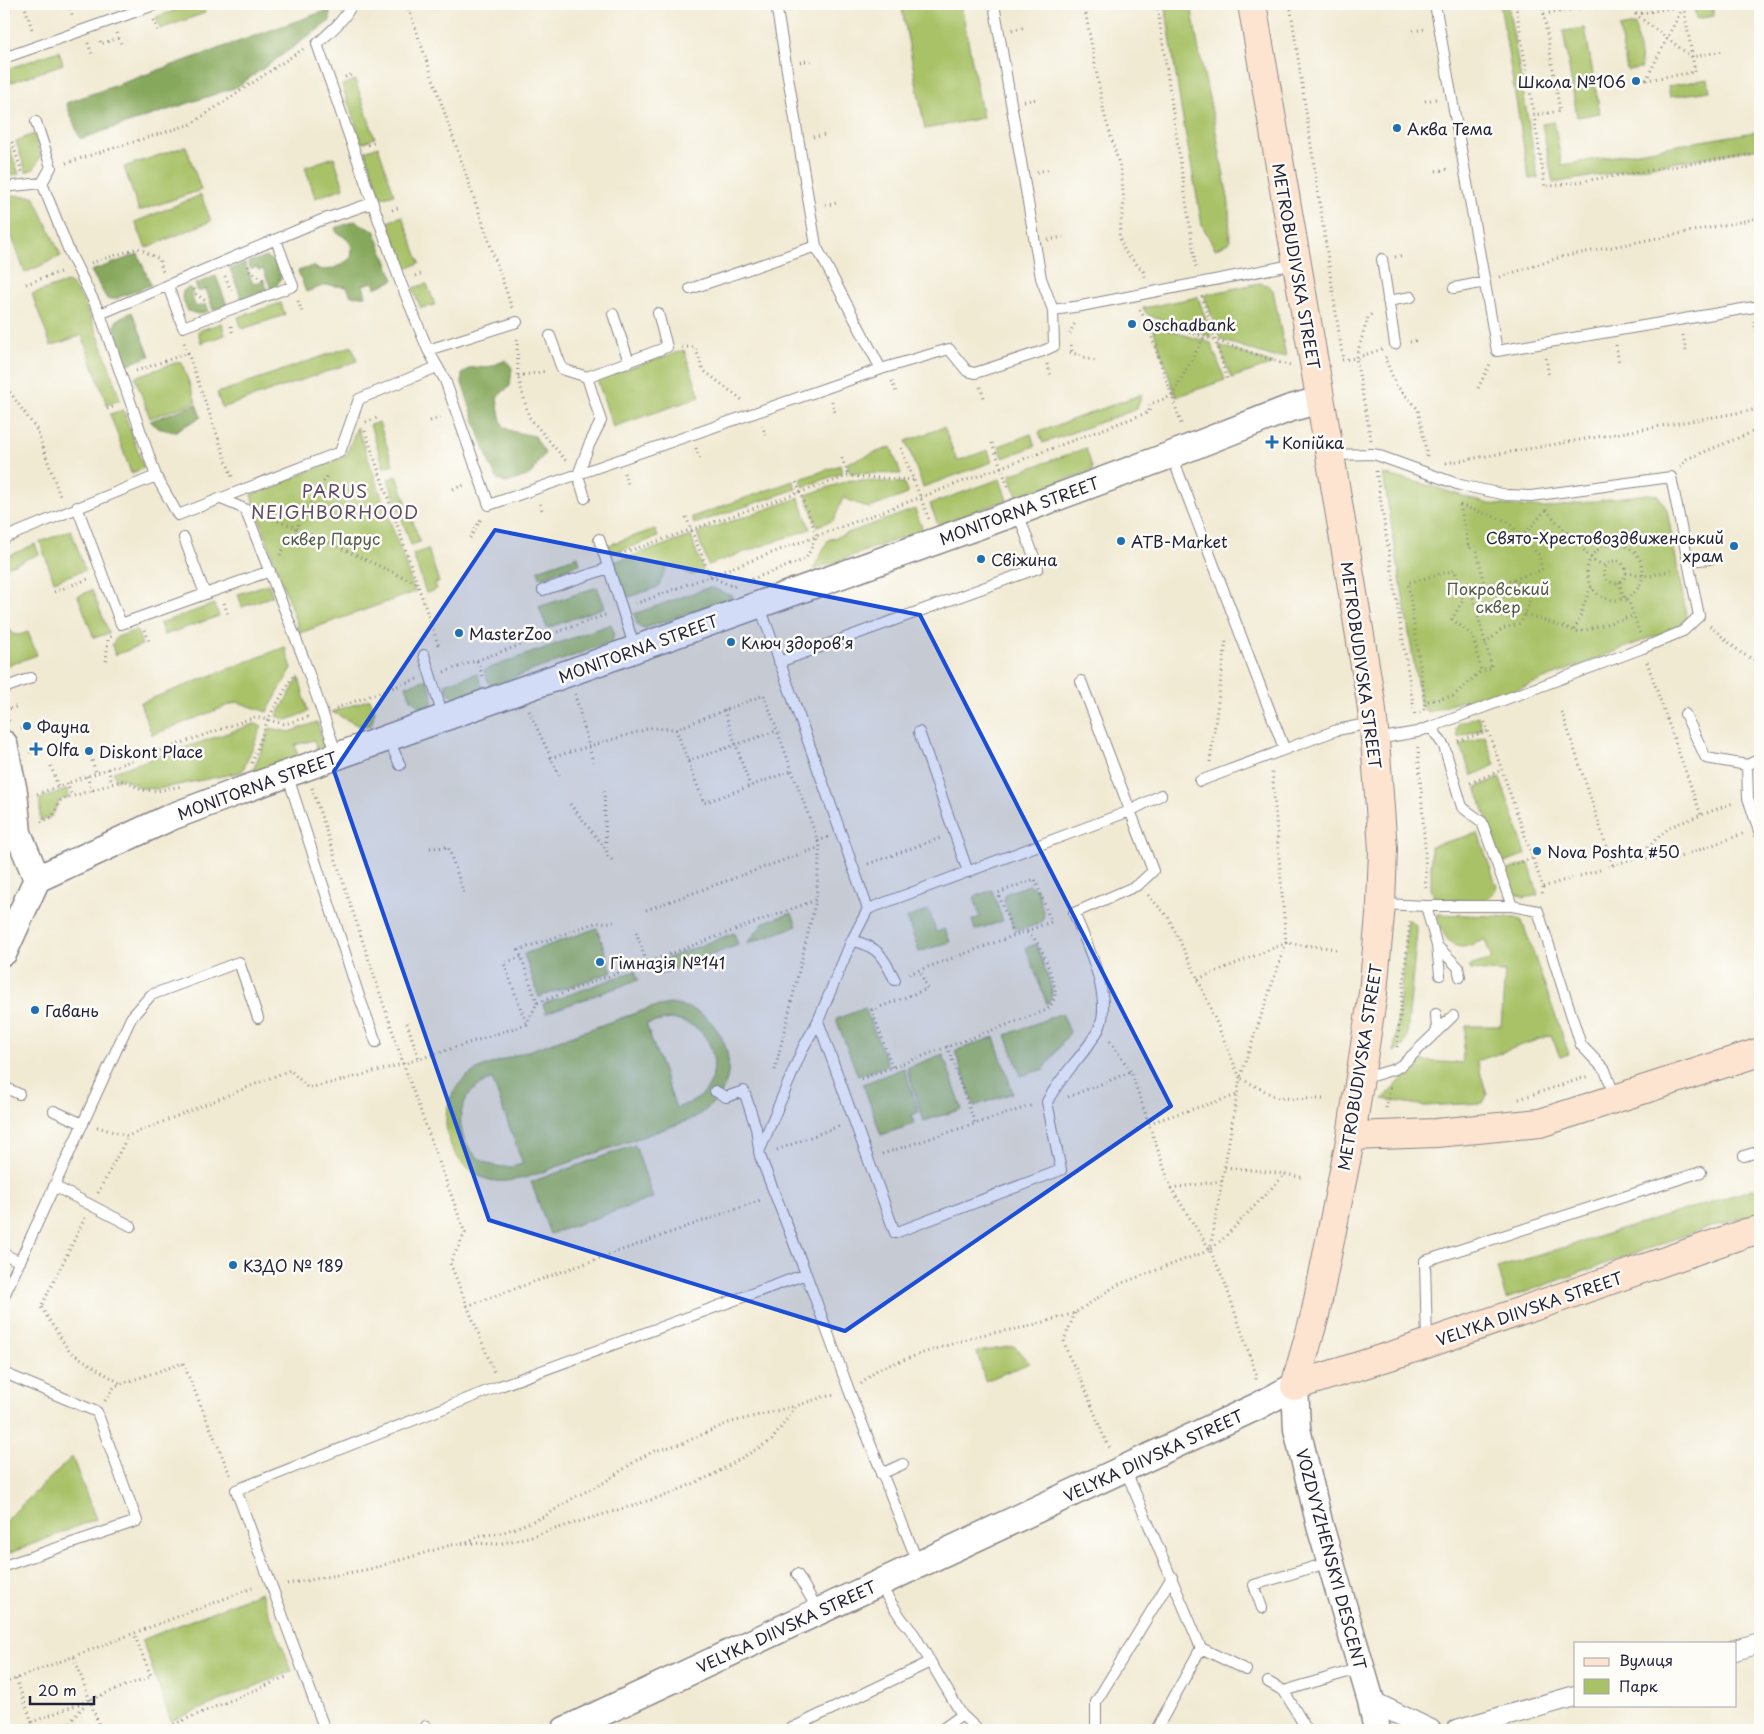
<svg xmlns="http://www.w3.org/2000/svg" width="1764" height="1734" font-family="'Playpen Sans',sans-serif">
<style>
.green{fill:#a9c268;stroke:#667252;fill-rule:evenodd}
.forest{fill:#86a85c;stroke:#54654c}
.lines{fill:none;stroke-linecap:round;stroke-linejoin:round}
.service-casing{stroke:#8a8687;stroke-width:12}
.minor-casing{stroke:#8a8687;stroke-width:22}
.tertiary-casing{stroke:#8a8687;stroke-width:29}
.secondary-casing{stroke:#8a8687;stroke-width:30}
.path{stroke:#8a8687;stroke-width:3;stroke-dasharray:1 4;stroke-linecap:butt}
.service{stroke:#fff;stroke-width:10}
.minor{stroke:#fff;stroke-width:20}
.tertiary{stroke:#fff;stroke-width:26}
.secondary{stroke:#fde4d1;stroke-width:28}
.marked{fill:#1d4ed8;fill-opacity:0.2;stroke:#1d4ed8;stroke-width:4;stroke-linejoin:round}
.poi-dot{fill:#1f6fb2;stroke:#fdfcf7;stroke-width:2}
.labels{text-anchor:middle;dominant-baseline:central;stroke-width:5;stroke-linejoin:round;paint-order:stroke}
.poi-label{font-size:16px;fill:#22223b;stroke:#fdfcf7;text-anchor:start}
.street-label{font-size:16px;fill:#22223b;stroke:#fdfcf7}
.park-label{font-size:16px;fill:#515a4b;stroke:#fdfcf7}
.neighbourhood-label{font-size:18px;letter-spacing:1px;fill:#5f4a68;stroke:#fdfcf7}
</style>
<rect width="100%" height="100%" fill="#fdfcf7"/>
<filter id="ink" filterUnits="userSpaceOnUse"><feTurbulence type="fractalNoise" baseFrequency=".02" numOctaves="2"/><feDisplacementMap in="SourceGraphic" scale="10" xChannelSelector="R" yChannelSelector="G"/><feConvolveMatrix kernelMatrix="1 2 1 2 8 2 1 2 1" color-interpolation-filters="sRGB"/></filter>
<filter id="wash" filterUnits="userSpaceOnUse"><feTurbulence type="fractalNoise" baseFrequency=".0096" numOctaves="4" result="noise"/><feDisplacementMap in="SourceGraphic" scale="20" xChannelSelector="R" yChannelSelector="G"/><feGaussianBlur stdDeviation="1.12" result="paint"/><feColorMatrix in="noise" values="0 0 0 0 0 0 0 0 0 0 0 0 0 0 0 0 0 1.4 0 .05"/><feComposite in="paint" operator="in"/></filter>
<g filter="url(#wash)">
<rect width="100%" height="100%" fill="#f1ead3"/>
<path class="green" d="M194 4H202L205 13 160 29 156 17Z
M901 4H961L983 118 925 129Z
M1165 4H1191L1198 46 1214 121 1229 204 1230 242 1215 249 1202 225 1182 114Z
M1500 4H1508L1538 178 1529 179Z
M1694 4H1712L1714 16 1696 19Z
M1635 25 1642 68 1627 70 1619 28Z
M1585 28 1600 113 1577 117 1563 31Z
M59 51 63 64 4 85V70Z
M1708 79 1710 91 1670 97 1668 86Z
M355 80 375 138 362 143 342 85Z
M1554 122 1562 165 1760 131V148L1553 183 1542 124Z
M34 134 41 156 34 169 26 172 16 141Z
M8 143 19 174 4 176V145Z
M186 146 201 190 139 211 124 167Z
M378 146 394 194 381 198 365 151Z
M334 157 344 188 315 198 305 167Z
M4 195 34 196 61 256 25 273 4 215Z
M201 195 211 221 146 248 135 222Z
M402 216 420 263 405 269 388 222Z
M67 282C86 289 113 379 120 400L107 405 82 335 51 346 32 294Z
M1259 283 1267 285 1273 290 1286 356 1274 357 1221 340 1204 295Z
M427 284 435 305 421 308 412 288Z
M1198 297 1212 337 1150 316 1146 313 1143 308Z
M281 303 285 315 242 329 238 317Z
M222 323 225 335 201 343 198 331Z
M1152 325 1211 343 1225 380 1176 397Z
M1219 345 1273 364 1231 378Z
M352 346 357 361 222 408 217 393Z
M684 350 700 397 613 427 597 379Z
M181 361 196 402 150 418 135 377Z
M1142 394 1137 409 1043 443 1039 432Z
M123 410 144 468 131 473 110 414Z
M379 422 393 464 384 467 370 425Z
M357 427 415 592 300 633 251 495 346 456Z
M944 427 957 461 988 450 992 462 923 487 906 441Z
M1031 434 1035 446 1003 458 999 446Z
M891 447 901 474 850 473 847 463Z
M1086 448 1093 470 1017 497 1010 475Z
M840 465 842 473 803 487 800 479Z
M1383 474 1424 484 1489 504 1545 508 1646 494 1658 495 1667 510 1687 619 1678 627 1472 707 1465 700 1428 712 1421 707Z
M397 476 420 542 411 545 388 479Z
M1000 479 1007 500 938 525 930 504Z
M850 480 904 483 908 494 869 508 843 498 834 520 817 526 806 495Z
M793 481 796 489 694 524 692 517Z
M799 498 810 529 708 565 697 533Z
M915 509 923 530 813 570 828 540Z
M655 529 658 537 611 554 608 545Z
M71 530 85 570 54 581 40 542Z
M691 536 703 571 692 575 669 564 658 587 626 598 614 562Z
M35 544 39 554 4 568V558Z
M428 549 439 582 435 583 437 589 426 593 413 554Z
M578 556 580 564 540 578 538 570Z
M268 584 273 596 242 607 238 594Z
M597 587 605 607 547 628 539 607Z
M710 587 734 597 643 629 638 626 634 614Z
M92 590 109 633 94 638 78 596Z
M214 604 219 616 164 635 160 623Z
M611 624C613 631 616 636 611 642L490 686 484 670Z
M10 629 12 634 19 635 28 632 37 655 4 667V631Z
M137 630 142 645 115 655 112 645 117 637Z
M285 647 292 668 267 712 237 702 152 735 140 703Z
M477 673 483 689 457 698 448 693 445 684Z
M299 677 308 712 287 720 277 716Z
M427 679 433 699 432 707 422 710 411 699 406 686Z
M370 699 375 711 371 725 359 726 332 712Z
M1478 716 1482 729 1458 737 1456 730 1459 723Z
M317 722 324 746 320 756 314 740 295 745 299 760 253 771 270 728 290 732Z
M254 724 262 726 242 772 158 789 141 788 122 778 116 780 113 772Z
M1485 736 1495 765 1472 776 1460 745Z
M1500 778 1526 854 1502 863 1476 787Z
M67 789 69 797 60 800 51 817 40 821V799Z
M1478 833 1497 887 1493 894 1485 901 1435 899 1431 889V846Z
M1529 863 1538 895 1524 898 1512 892 1505 871Z
M1029 885 1037 889 1044 915 1041 923 1021 930 1013 927 1004 900 1006 893Z
M992 890 1003 921 975 930 972 920 980 917 974 897Z
M929 910 936 932 945 929 950 942 919 952 907 918Z
M792 913 797 926 747 944 764 922Z
M1437 914 1516 917 1522 921 1569 1054 1560 1057 1551 1035 1477 1061 1487 1095 1483 1103 1425 1106 1383 1099 1419 1061 1462 1063 1466 1026H1501L1505 972 1471 970 1469 966 1492 959 1485 940C1479 941 1469 947 1462 947 1445 946 1441 927 1437 914Z
M1408 919 1415 924 1417 931 1407 1036 1403 1046 1394 1052Z
M597 928 612 972 539 997 524 954Z
M734 933 738 945 658 975 654 963Z
M1036 944 1052 989 1051 999 1047 1004 1026 948Z
M635 971 638 980 546 1013 543 1004Z
M670 1004C676 1005 683 1006 689 1008 723 1019 740 1066 720 1095 711 1107 702 1113 690 1120L528 1177C515 1180 502 1183 490 1180 450 1169 433 1120 457 1087 464 1076 476 1070 488 1065L650 1008ZM670 1019C680 1021 690 1023 699 1030 718 1047 720 1084 697 1099 691 1103 683 1105 676 1108L646 1024ZM492 1079 523 1164C518 1165 513 1167 508 1167 471 1169 448 1127 468 1096 474 1088 483 1083 492 1079Z
M865 1008 888 1065 858 1076 836 1019Z
M1062 1013 1070 1032 1044 1069 1021 1076 1006 1035Z
M994 1037 1013 1093 974 1106 955 1051Z
M943 1054 962 1109 924 1121 907 1068Z
M904 1068 919 1112 912 1115 914 1124 881 1135 863 1084Z
M635 1145 653 1198 550 1234 531 1182Z
M1760 1187V1214L1741 1218 1692 1233 1506 1299 1497 1268Z
M1014 1346 1030 1363 985 1381 977 1352Z
M72 1457 96 1519 5 1555 4 1522Z
M261 1592 292 1671 171 1721 142 1640Z"/>
<path class="forest" d="M330 9V21L237 87 80 139 66 103Z
M355 221 374 230 394 280 375 288 373 282 363 285 366 296H351L347 287 326 285 306 292 298 271 313 266C325 275 340 266 351 258 354 244 349 239 337 233L335 228Z
M138 254 151 285 115 299H107L91 271Z
M266 257 275 262 281 277 276 287 271 289 263 269 258 270 257 267 251 269 248 262Z
M245 263 253 284 264 280 267 290 242 299 230 269Z
M216 276 227 305 213 310 206 289 198 292 195 284Z
M190 287 193 294 191 295 196 307 206 304 209 311 198 314 188 311 182 298 183 291Z
M132 312 150 356 126 365C122 354 109 328 118 319 121 316 128 314 132 312Z
M506 360 512 368 510 386 497 397C502 433 501 429 535 436L545 453 530 475 506 483 498 480 490 465 462 383V374L470 368 489 367Z
M196 404 201 417 174 432 157 428 150 421Z"/>
</g>
<g filter="url(#ink)">
<g class="lines">
<g class="service-casing">
<path id="service" d="M352 4C344 21 330 32 317 44L400 281 428 350 445 380 489 505 881 369 949 349 967 371 975 373 1043 351 1054 346 1053 310 1081 306 1296 264
M776 4 816 246 881 369
M994 4 1041 278 1053 310
M1435 4 1497 351 1760 306
M4 58 157 4
M36 122 51 167 42 183
M4 187 42 183 69 251 100 314 156 476 178 515 340 452 359 399 437 367
M1382 259 1395 344
M168 286 183 327 293 286 276 240
M1454 288 1485 282
M690 289 816 246
M1388 301 1411 297
M100 314 319 221 372 203
M613 314 629 362
M550 336 562 369 587 377
M428 350 517 322
M1331 455 1374 454 1460 485 1507 495 1531 496 1671 477 1699 616 1683 631 1643 648 1431 727
M1172 456 1284 748
M585 498 578 475 589 445 601 421 587 377 667 347 658 313
M221 499 245 509 303 657 337 755
M77 507 121 624 205 594
M4 538 156 476
M184 538 205 594 270 571
M599 539 635 648
M1688 561 1710 559
M543 590 609 568
M759 604 868 909
M424 655 443 716
M779 662 1038 568 1018 513
M4 688 31 678
M1685 714 1706 758 1747 765 1760 759
M919 732 968 872
M388 738 400 765
M1377 739 1417 732 1431 727 1444 746 1462 807 1482 822 1512 906
M1747 765 1748 798 1760 834
M287 774 359 996 376 1042
M1200 781 1337 730 1371 723
M1382 904 1426 906H1512L1538 911 1581 1045 1605 1070 1615 1097
M1426 906 1437 946 1440 975
M852 940C880 948 882 955 895 980
M1437 946 1458 967 1460 977
M1436 1014 1437 1030
M818 1021 895 1233 1061 1170 1047 1102C1058 1080 1076 1063 1090 1043 1093 1038 1098 1032 1100 1026 1112 995 1086 942 1074 913L1138 885 1153 871 1081 681
M1362 1079 1395 1069 1403 1064 1453 1016
M4 1087 19 1094
M715 1091 726 1097 744 1091 756 1128 760 1156 806 1274
M54 1111 83 1124
M759 1152 803 1048 818 1021 852 940 868 909 1130 811 1161 795
M1744 1156 1760 1151
M54 1186 131 1226
M4 1254 20 1262
M4 1296 131 1018 151 995 239 962 258 1018
M1427 1343 1425 1261 1701 1172
M4 1373 97 1412 137 1521 4 1566
M1125 1469 1201 1648 1246 1670
M881 1474 903 1464
M797 1574 818 1610
M879 1584 901 1618 914 1634 962 1715 978 1730
M1262 1608 1254 1585 1330 1562
M1268 1682 1284 1691 1361 1668
M1284 1691 1307 1730
M426 1726 429 1730
M325 1730 236 1490 500 1386 806 1274 850 1393 918 1563
M788 1730 930 1662
M941 1730 962 1715
M1096 1730V1702L1172 1577
M1156 1730 1201 1648"/>
</g>
<g class="minor-casing">
<path id="minor" d="M1735 1650 1760 1643
M1371 1701 1431 1730
M1456 1730 1575 1696"/>
</g>
<g class="tertiary-casing">
<path id="tertiary" d="M4 744 14 792 18 833 37 879
M4 952 37 879 171 817 237 792 1017 512 1171 455 1288 409 1320 400
M565 1730 1258 1406 1295 1386 1297 1429 1320 1526 1371 1701 1377 1730"/>
</g>
<g class="secondary-casing">
<path id="secondary" d="M1252 4 1330 455 1371 702 1375 740 1383 849 1381 904 1373 993 1351 1136 1315 1315 1295 1386
M1351 1136 1436 1133 1540 1123 1760 1052
M1295 1386 1406 1351 1746 1233 1760 1230"/>
</g>
<path class="path" d="M24 4 33 32
M69 4 73 17
M227 4 228 7
M407 4 512 308
M1084 4 1104 113 1121 171 1124 202 1119 236 1125 252 1143 271 1146 279
M1157 4 1196 268
M1290 4 1343 360
M1533 4 1516 7 1534 115
M1542 4 1560 111 1534 115 1545 187 1760 153
M8 7 10 13
M4 9 19 4
M172 9 188 4
M1544 14 1583 8
M1635 14 1692 57 1723 51
M1636 14 1684 6
M154 20 158 31
M1012 30 1026 27
M1413 31 1425 29
M117 33 121 44
M100 41 101 44 119 38
M88 43 92 54
M800 62 812 60
M345 77 353 74
M1646 80 1695 72 1683 4
M1646 80 1683 7
M1024 101 1038 99
M1425 101 1436 99
M813 137 825 135
M12 142 22 172
M368 145 377 142
M66 163 191 124 303 49
M1436 171 1450 169
M1037 172 1051 169
M825 205 837 203
M392 210 401 207
M1048 240 1063 237
M1395 257 1404 255
M91 263 138 248 159 259 163 272
M248 266 250 271 265 281
M225 276 232 293
M415 276 424 273
M1500 277 1561 257 1760 218
M26 284 63 271
M194 289 196 294 207 302
M1202 296 1228 382
M298 301 302 312
M1140 310 1146 320 1182 426
M1146 320 1215 340 1290 366
M1754 321 1758 338
M231 326 233 335
M1070 334 1073 326 1076 322
M1683 335 1686 351
M517 339 518 376 529 417 567 462
M1410 342 1418 340
M1071 345 1072 352
M1616 345 1619 364
M682 347H695L703 370 742 400
M1070 352 1098 362
M188 353 232 477
M1386 357 1385 358 1396 385 1418 409 1427 456
M1546 358 1549 377
M1342 360 1356 358 1368 317 1374 312
M1047 364 1052 378
M136 371 188 353 184 342
M518 376 547 371
M892 381 896 392
M4 384 37 430 61 499
M980 387 985 400
M1478 388 1490 364
M832 401 835 413
M107 409 116 406
M430 421 444 416
M366 422 380 417
M762 425 766 436
M365 431 439 647
M1371 440 1356 358 1382 349
M992 443 1009 489
M696 448 700 459
M901 448 929 519
M842 458 848 476
M1446 463 1760 409
M1680 467 1687 459 1755 431 1760 426
M1376 471 1415 716
M624 473 628 484
M453 489 467 484
M540 504 543 513
M1460 505 1507 521 1539 555 1542 570 1472 593 1492 668 1481 671
M1460 505 1469 548 1476 547 1485 588
M1546 510 1594 561 1606 566
M264 516 297 528 416 583
M686 517 710 576 733 587 735 586
M1522 537 1546 510
M470 538 482 517
M1587 572a28 28 0 1 1 56 0a28 28 0 1 1-56 0Z
M620 554 848 476 914 480
M280 555 328 474
M1604 572a11 11 0 1 1 22 0a11 11 0 1 1-22 0Z
M1626 573 1650 576 1674 569
M1513 580 1547 593
M747 581 806 559 817 536 796 482
M1619 582 1624 598 1629 602 1640 634
M54 592 88 579
M224 603 228 614
M635 604 1149 412 1150 404 1172 396 1204 337
M1525 614 1579 632 1633 616
M4 625 10 622
M1710 626 1741 653 1760 663
M145 630 150 644
M1575 630 1589 591 1592 588
M1485 644 1502 629 1521 623 1535 588
M106 661 108 640 112 635
M477 661 484 679
M1647 662 1667 719 1670 718
M444 672 608 614
M575 694 593 762
M4 706 9 721
M336 708 417 679
M5 710 19 706
M724 710 750 786
M529 711 559 775
M1562 712 1613 866
M1420 713 1424 710 1425 702 1408 583 1455 570 1463 600 1452 619 1473 636 1481 671 1453 696 1425 702
M1667 719 1701 815
M1485 722 1543 887 1542 896
M21 729 27 726
M676 729 704 803 791 771
M1458 741 1488 731
M1418 747 1425 848 1426 891
M89 751 96 773
M29 752 36 749
M550 758 651 728 676 729 764 695 818 841 828 837
M688 761 776 731
M1210 762 1226 641
M252 763 268 719 293 676
M51 766 58 787
M108 769 112 783
M87 776 92 791
M67 783 72 797
M1470 783 1502 770
M312 788 403 1063 465 1233 450 1263 494 1372
M604 791 606 848 608 856 612 860
M37 794 255 717 285 724 308 717
M570 804 605 848
M41 822 52 817 61 800 124 780 141 790 157 791 182 786
M430 848 448 847 464 893
M1636 858H1677L1745 833
M868 864 940 838
M1512 865 1533 858
M1608 867 1635 858 1670 827 1733 803
M1580 876 1600 870
M1543 887 1572 878
M1148 895 1168 917 1198 979 1240 1078 1210 1250
M646 910 820 847
M636 932 647 963
M521 957 504 963 526 1023
M909 974 1051 922 1035 879 998 893 1014 936
M1198 979 1286 943 1272 770
M537 1003 519 950 595 923 614 922
M407 1023 419 1059
M1110 1041 1131 1072 1171 1188 1210 1250 1225 1283 1256 1374V1380
M947 1046 975 1124
M1397 1047 1410 919
M892 1067 872 1010 927 989 920 970
M775 1070 816 900
M861 1079 1047 1010C1053 1003 1056 997 1055 987 1048 969 1044 943 1026 932
M1068 1097 1131 1072
M1323 1099 1278 1098 1240 1078 1286 943 1338 949
M1519 1099 1589 1076
M1386 1108 1391 1085
M1149 1123 1237 1095
M97 1127 128 1136 290 1070 308 1088C346 1080 382 1070 419 1059L527 1024 537 1003 816 900 820 847 818 841
M777 1150 839 1126
M882 1154 1033 1105
M1225 1167 1285 1174
M1171 1188 1222 1181
M98 1193 128 1136
M85 1218 41 1307 69 1351 121 1384
M467 1306 761 1200
M1075 1313 1064 1340 1068 1355 1081 1379 1106 1442 1111 1449
M861 1384 878 1369 923 1353 980 1335 1027 1327 1075 1313 1117 1285 1210 1250 1225 1237 1285 1174 1305 1178
M105 1401 115 1386 183 1363 231 1477
M467 1543 479 1536 501 1533 523 1525 545 1516 575 1497 603 1483 637 1460 654 1451 681 1444 728 1423 795 1406
M287 1584 370 1569 451 1545 466 1543 499 1544 532 1536 667 1495 711 1476 772 1440 796 1406 823 1397 836 1395
M74 1657 100 1728
M16 1679 32 1722 151 1676 134 1634
M4 1683 255 1587
M63 1730 89 1700
M160 1730 289 1676"/>
<use href="#service" class="service"/>
<use href="#minor" class="minor"/>
<use href="#tertiary" class="tertiary"/>
<use href="#secondary" class="secondary"/>
</g>
</g>
<path class="marked" d="M495 530 920 615 1171 1106 845 1331 489 1220 334 771Z"/>
<g class="poi-dot">
<circle cx="1636" cy="81" r="5"/>
<circle cx="1397" cy="128" r="5"/>
<circle cx="1132" cy="324" r="5"/>
<path d="M1269.5 434.5h5v5h5v5h-5v5h-5v-5h-5v-5h5z"/>
<circle cx="1121" cy="541" r="5"/>
<circle cx="1734" cy="546" r="5"/>
<circle cx="981" cy="559" r="5"/>
<circle cx="459" cy="633" r="5"/>
<circle cx="731" cy="642" r="5"/>
<circle cx="27" cy="726" r="5"/>
<path d="M33.5 741.5h5v5h5v5h-5v5h-5v-5h-5v-5h5z"/>
<circle cx="89" cy="751" r="5"/>
<circle cx="1537" cy="851" r="5"/>
<circle cx="600" cy="962" r="5"/>
<circle cx="35" cy="1010" r="5"/>
<circle cx="233" cy="1265" r="5"/>
</g>
<g class="labels">
<g class="poi-label">
<text x="1626" y="81" text-anchor="end">Школа №106</text>
<text x="1407" y="128">Аква Тема</text>
<text x="1142" y="324">Oschadbank</text>
<text x="1282" y="442">Копійка</text>
<text x="1724" y="537" text-anchor="end">Свято-Хрестовоздвиженський<tspan x="1724" dy="18">храм</tspan></text>
<text x="1131" y="541">ATB-Market</text>
<text x="991" y="559">Свіжина</text>
<text x="469" y="633">MasterZoo</text>
<text x="741" y="642">Ключ здоров'я</text>
<text x="37" y="726">Фауна</text>
<text x="46" y="749">Olfa</text>
<text x="99" y="751">Diskont Place</text>
<text x="1547" y="851">Nova Poshta #50</text>
<text x="610" y="962">Гімназія №141</text>
<text x="45" y="1010">Гавань</text>
<text x="243" y="1265">КЗДО № 189</text>
</g>
<g class="street-label">
<text transform="translate(1297 266) rotate(80)">METROBUDIVSKA STREET</text>
<text transform="translate(1019 510) rotate(-20)">MONITORNA STREET</text>
<text transform="translate(638 648) rotate(-20)">MONITORNA STREET</text>
<text transform="translate(1362 665) rotate(82)">METROBUDIVSKA STREET</text>
<text transform="translate(257 785) rotate(-20)">MONITORNA STREET</text>
<text transform="translate(1359 1067) rotate(-81)">METROBUDIVSKA STREET</text>
<text transform="translate(1529 1308) rotate(-19)">VELYKA DIIVSKA STREET</text>
<text transform="translate(1153 1455) rotate(-25)">VELYKA DIIVSKA STREET</text>
<text transform="translate(1332 1559) rotate(75)">VOZDVYZHENSKYI DESCENT</text>
<text transform="translate(786 1626) rotate(-25)">VELYKA DIIVSKA STREET</text>
</g>
<g class="park-label">
<text x="331" y="538">сквер Парус</text>
<text x="1498" y="588">Покровський<tspan x="1498" dy="18">сквер</tspan></text>
</g>
<g class="neighbourhood-label">
<text x="335" y="490">PARUS<tspan x="335" dy="21">NEIGHBORHOOD</tspan></text>
</g>
</g>
<rect width="1764" height="1734" fill="none" stroke="#fdfcf7" stroke-width="20"/>
<rect x="1574" y="1642" width="162" height="65" fill="#fdfcf7" stroke="#a5a5ac"/>
<rect x="1584" y="1658" width="25" height="8" fill="#fde4d1" stroke="#a5a5ac"/>
<text x="1619" y="1666" font-size="15" fill="#22223b">Вулиця</text>
<rect x="1584" y="1679" width="25" height="15" fill="#a9c268" stroke="#a5a5ac"/>
<text x="1619" y="1692" font-size="15" fill="#22223b">Парк</text>
<path d="M30 1696v8h64v-8" fill="none" stroke="#22223b" stroke-width="2.5"/>
<text x="38" y="1696" font-size="15" fill="#22223b" stroke="#fdfcf7" stroke-width="4" paint-order="stroke">20 m</text>
</svg>
